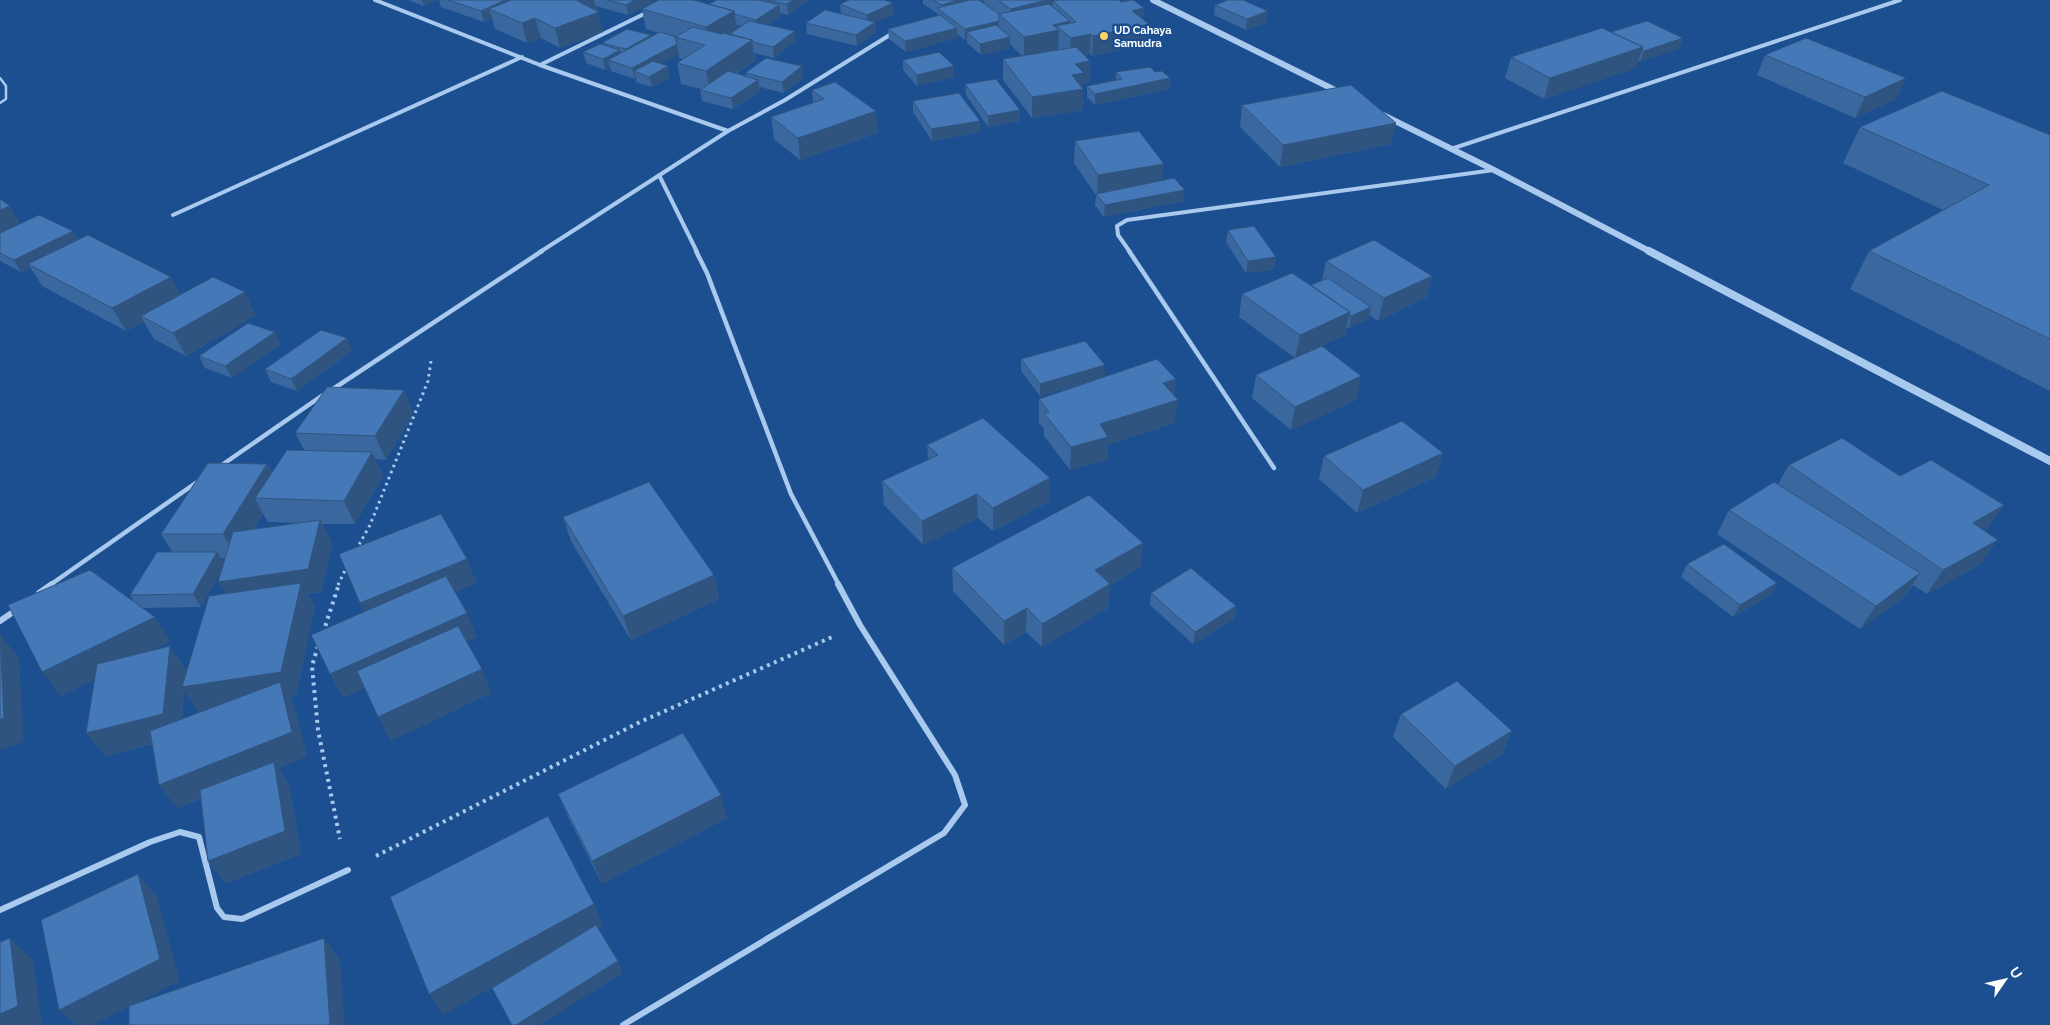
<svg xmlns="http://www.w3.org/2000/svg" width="2050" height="1025" font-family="Raleway,sans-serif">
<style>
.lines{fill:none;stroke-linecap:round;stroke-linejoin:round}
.path-far1{stroke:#a9c9ee;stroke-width:3;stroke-dasharray:2.5 4;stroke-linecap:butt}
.path{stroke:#a9c9ee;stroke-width:4;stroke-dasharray:3 4.5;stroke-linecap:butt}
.service{stroke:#a9c9ee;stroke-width:2.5}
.minor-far2{stroke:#a9c9ee;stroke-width:4}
.minor-far1{stroke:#a9c9ee;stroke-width:4.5}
.minor{stroke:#a9c9ee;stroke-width:6}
.tertiary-far1{stroke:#a9c9ee;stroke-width:6}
.tertiary{stroke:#a9c9ee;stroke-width:8}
.wall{fill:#3a679d;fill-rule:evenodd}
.shaded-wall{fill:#305480}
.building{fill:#4478b7;stroke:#305480}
.poi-dot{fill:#ffd166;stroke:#1b4f8f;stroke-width:2}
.labels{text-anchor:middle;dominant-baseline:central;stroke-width:5;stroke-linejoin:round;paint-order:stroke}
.far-poi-label{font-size:11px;font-weight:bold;fill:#fff;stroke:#1b4f8f;text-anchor:start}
</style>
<rect width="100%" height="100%" fill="#1b4f8f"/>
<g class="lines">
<path class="path-far1" d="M356 550 370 525 428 381 431 361
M338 585 347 566"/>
<path class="path" d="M323 633 339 584
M318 646 312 666 318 730 340 839
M376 856 640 722 832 637"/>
<path class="service" d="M0 78 6 86V99L0 103"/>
<path class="minor-far2" d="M375 0 540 65
M728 131 785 100 893 33
M1451 149 1900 0
M659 175 697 252
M173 215 522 57
M540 252 728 131 540 65 648 12
M1130 252 1118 235 1117 226 1127 220 1494 170"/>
<path class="minor-far1" d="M696 251 707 273 791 494 839 585
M1129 251 1274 468
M330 391 542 251
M219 467 323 395
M50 585 200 480"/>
<path class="minor" d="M39 593 52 584
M0 621 16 610
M0 910 150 842 180 832 199 837 217 908 224 917 242 919 348 870
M623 1025 944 833 965 805 955 775 860 625 838 584"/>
<path class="tertiary-far1" d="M1153 0 1341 93
M1381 114 1494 170 1651 252"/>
<path class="tertiary" d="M1649 251 2050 461"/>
</g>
<path class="wall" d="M408 0H438L424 6Z
M439 0H653L654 2 628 15 596 6 603 32 560 48 541 38 527 43 495 29 492 18 484 22 441 7Z
M717 0H809L788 15 780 13 781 16 767 25 796 41 774 58 754 53 755 60 736 74 746 76 745 73 804 77 784 93 760 87V91L733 109 702 101 700 90 701 89 681 84 677 63 683 59 679 58V55L661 64 670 77 652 87 636 82V79H635L611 71 610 67 605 70 586 63 583 52 602 44V43L651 35V37L659 33 646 29 642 9 709 4ZM736 25 741 26 737 29Z
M923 0H1119L1149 24 1148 45 1092 56 1090 54 1085 56 1090 82 1083 83V110L1032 118 1003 80V59L1022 56 1010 44V48L981 55 967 43V40H965L957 34V38L906 52 889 39 888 29 938 16 937 13 923 4Z
M893 3 894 14 875 22 876 32 857 46 807 34 806 23 841 14 840 4Z
M1215 5 1267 22 1246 30 1214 15Z
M1611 32 1683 38 1679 49 1640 61H1638L1636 68 1544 99 1505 78 1511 57Z
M1765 55 1896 99 1855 118 1757 75Z
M903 60 955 77 917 86 903 70Z
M1116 72H1155L1170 78 1169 89 1095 105 1087 97V86L1116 80Z
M965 84 1020 121 988 127 966 95Z
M812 90 878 133 800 160 774 139 771 117 813 103Z
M913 101 980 121V132L932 141 913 112Z
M1242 105 1391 144 1280 167 1240 127Z
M1860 127 2050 135V391L1850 289 1869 251 1943 210 1843 163Z
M1075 141 1163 180 1184 201 1104 217 1095 205 1096 195 1074 163Z
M0 199 20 224 73 231 78 239 180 295 256 315 186 356 154 339 144 322 126 331 42 286 30 267 21 272 0 261Z
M1228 230 1276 257 1274 269 1246 273 1226 242Z
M1326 261 1432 276 1426 298 1378 321 1369 315 1368 319 1349 328 1347 327 1345 335 1306 353 1361 376 1356 400 1291 430 1252 398 1256 375 1295 358 1239 317 1242 294 1311 285 1322 280Z
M275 332 280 345 232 378 205 368 199 356Z
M347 338 352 351 297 391 271 382 265 369Z
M1021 359 1105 377 1176 379 1174 396 1175 423 1108 445 1107 460 1070 470 1044 436V429L1039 423V399L1099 379 1040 396 1021 371Z
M404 390 413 414 386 460 375 459 383 476 355 524H322L332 544 321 592 308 594 315 606 296 695 289 697 294 705 307 756 278 768 289 786 301 854 226 883 208 861 201 799 177 808 153 744 105 756 95 679 61 696 134 602 130 595 172 552 161 534 267 464 272 473 304 450 295 433ZM263 514 268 522 300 523 254 530ZM221 558H226L224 563ZM222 569 218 582 226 593 186 670 150 651 171 641 142 608 201 607ZM184 691 198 711 206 709 182 719Z
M927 445 1049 502 993 531 978 518 923 545 884 505 882 481 928 460Z
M1443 453 1436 477 1357 513 1319 479 1324 456Z
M1789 465 1900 476 2004 505 1987 529 1984 531 1981 564 1927 594 1913 585 1904 597 1860 629 1717 534 1729 510 1778 484Z
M563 517 714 575 719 599 631 640 571 541Z
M1687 564 1777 583 1770 596 1733 617 1681 577Z
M1141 567 1110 585 1108 608 1042 647 1026 632 1004 645 953 591 952 568Z
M1151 593 1236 606 1234 619 1193 644 1150 605Z
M1401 714 1512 731 1502 754 1446 789 1393 737Z
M558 794 727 818 602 884 568 817Z"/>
<path class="shaded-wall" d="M422 0H438L424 6Z
M505 0H515L489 9 492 18 484 22 481 11Z
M578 0H594L597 12H599L603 32 560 48 555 28 577 1Z
M635 0H653L654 2 628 15 626 5Z
M793 0H809L788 15 787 4Z
M958 0H984V3L946 15 942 12V5Z
M1047 0H1072L1053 1V18L1011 25V9Z
M893 3 894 14 875 22 876 32 857 46 856 35 868 25 867 15Z
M779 5 781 16 758 30 756 20Z
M1144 8 1143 26 1149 24 1148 45 1092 56 1093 36 1132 11Z
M734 11 737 31 710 48 706 27Z
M1268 11 1267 22 1246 30 1247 19Z
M535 18 541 38 527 43 522 23Z
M999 21V31L967 32V40H965V29Z
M1070 21 1069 37 1056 26V31L1059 30 1058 51 1024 58V37L1053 25Z
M957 28V38L906 52 905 41Z
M795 31 796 41 774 58 773 47Z
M1091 34 1090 54 1070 59 1071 38Z
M651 35 653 46 628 60 626 49Z
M1010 37V48L981 55 980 44Z
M1683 38 1679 49 1640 61 1644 51Z
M752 40 755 60 710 91 706 71Z
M677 44 679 55 643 74 634 71 636 79H635L632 68Z
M1643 47 1636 68 1544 99 1550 78Z
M620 50 622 61 608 60 610 67 605 70 603 59Z
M1090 61V82L1083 83V110L1032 118V97L1075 64Z
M668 66 670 77 652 87 649 77Z
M802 66 804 77 784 93 782 82Z
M954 66 955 77 917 86V75Z
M1170 78 1169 89 1095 105V94Z
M1906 78 1896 99 1855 118 1865 97Z
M758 80 760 91 733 109 731 98Z
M1020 110V121L988 127V116Z
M876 111 878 133 800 160 798 138Z
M980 121V132L932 141 931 129Z
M1396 123 1391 144 1280 167 1283 145Z
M1164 164 1162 185 1097 196 1098 175Z
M1185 190 1184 201 1104 217 1105 205Z
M10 206 23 228 0 238V210Z
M73 231 80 243 28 264 30 267 21 272 14 260Z
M1276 257 1274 269 1246 273 1248 261Z
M1432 276 1426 298 1378 321 1384 298Z
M171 277 183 300 141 316 144 322 126 331 112 308Z
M245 292 256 315 186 356 173 333Z
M1371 307 1368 319 1349 328 1351 316Z
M1350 312 1345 335 1295 358 1300 335Z
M275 332 280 345 232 378 225 366Z
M347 338 352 351 297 391 291 379Z
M1105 365V377L1040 396V384Z
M1361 376 1356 400 1291 430 1295 407Z
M1176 379 1174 401 1178 400 1175 423 1108 445 1107 460 1070 470 1071 447 1100 424 1163 383Z
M404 390 413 414 386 460 375 436Z
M372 452 383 476 355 524 344 501Z
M1443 453 1436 477 1357 513 1363 490Z
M267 464 279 488 255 498 263 514 237 558 223 534Z
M1050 478 1049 502 993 531V508Z
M977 494 978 518 923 545 922 521Z
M2004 505 1987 529 1956 547 1973 523Z
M320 520 332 544 321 592 308 594 315 606 296 695 289 697 294 705 307 756 278 768 289 786 301 854 226 883 208 861 275 769 177 808 159 785 284 697 198 711 184 691 180 737 105 756 86 733 170 646 186 670 233 605 218 582Z
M1998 540 1981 564 1927 594 1943 570Z
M1143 543 1141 567 1110 585 1108 608 1042 647V624L1095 570Z
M217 552 225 564 201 607 193 594Z
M467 559 477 583 373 627 360 603Z
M1920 573 1904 597 1860 629 1876 606Z
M714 575 719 599 631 640 623 616Z
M1777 583 1770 596 1733 617 1740 605Z
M1236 606 1234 619 1193 644 1195 632Z
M1027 608 1026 632 1004 645V621Z
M467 613 477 637 343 698 330 674Z
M155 617 171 641 61 696 42 672Z
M0 634 19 658 24 742 0 750Z
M482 669 492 693 391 741 378 717Z
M1512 731 1502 754 1446 789 1455 766Z
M721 795 727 818 602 884 592 861Z
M138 874 157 897 180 981 93 1025H76L59 1010Z
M594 904 603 926 443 1015 429 994Z
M10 938 33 960 42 1025H0V1014Z
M324 938 340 960 345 1025H330Z
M618 961 623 973 540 1025H516Z"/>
<path class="building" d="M448 0H505L481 11Z
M511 0H578L577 1 599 12 555 28 535 18 522 23 489 9Z
M608 0H635L626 5Z
M659 0H693L734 11 706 27 642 9Z
M717 0H758L779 5 756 20 735 14 734 11 709 4Z
M766 0H793L787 4Z
M849 0H884L893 3 867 15 840 4Z
M933 0H958L942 5Z
M970 0H979L999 14V21L965 29 937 8Z
M998 0H1047L1011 9Z
M1059 0H1119L1121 2 1133 0 1144 8 1132 11 1149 24 1093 36 1091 34 1071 38 1056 26 1076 22 1053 1Z
M1228 0H1243L1268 11 1247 19 1215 5Z
M1049 4 1070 21 1053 25 1059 30 1024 37 999 14Z
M825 10 875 22 856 35 806 23Z
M940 15 957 28 905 41 888 29Z
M749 21 795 31 773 47 753 42 752 40 730 34Z
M1647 21 1683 38 1644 51 1642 50 1643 47 1611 32Z
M996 25 1010 37 980 44 967 32Z
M693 27 721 34 723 33 752 40 706 71 677 63 705 45 675 37Z
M1602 28 1643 47 1550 78 1511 57Z
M627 29 651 35 626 49 602 43Z
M660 32 679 38 675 37 677 44 632 68 608 60Z
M1806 38 1906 78 1865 97 1765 55Z
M600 44 620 50 603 59 583 52Z
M1076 47 1090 61 1075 64 1084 73 1072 75 1083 89 1032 97 1003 59Z
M939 52 954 66 917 75 903 60Z
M766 58 802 66 782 82 745 73Z
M653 61 668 66 649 77 634 71Z
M1150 67 1155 72 1162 71 1170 78 1095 94 1087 86 1122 79 1116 72Z
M728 71 758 80 731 98 700 90Z
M996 79 1020 110 988 116 965 84Z
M835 82 876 111 798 138 771 117 824 99 812 90Z
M1351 85 1396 123 1283 145 1242 105Z
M1942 91 2050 135V339L1869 251 1989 185 1860 127Z
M959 93 980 121 931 129 913 101Z
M1139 131 1164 164 1098 175 1075 141Z
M1174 178 1185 190 1105 205 1096 194Z
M0 199 10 206 0 210Z
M39 215 73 231 14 260 0 253V233Z
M1254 226 1276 257 1248 261 1228 230Z
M88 235 171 277 112 308 28 264Z
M1374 240 1432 276 1384 298 1326 261Z
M1292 273 1350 312 1300 335 1242 294Z
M213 277 245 292 173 333 141 316Z
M1328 278 1371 307 1351 316 1349 315 1350 312 1311 285Z
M248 323 275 332 225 366 199 356Z
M321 330 347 338 291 379 265 369Z
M1085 341 1105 365 1040 384 1021 359Z
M1322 346 1361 376 1295 407 1256 375Z
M1157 359 1176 379 1163 383 1178 400 1100 424 1108 437 1071 447 1044 413 1049 412 1039 399Z
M327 387 404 390 375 436 295 433Z
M983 418 1050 478 993 508 977 494 922 521 882 481 938 455 927 445Z
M1402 421 1443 453 1363 490 1324 456Z
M1842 438 1900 476 1931 460 2004 505 1973 523 1998 540 1943 570 1789 465Z
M287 450 372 452 344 501 255 498Z
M208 463 267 464 223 534H161Z
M649 482 714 575 623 616 563 517Z
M1774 482 1920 573 1876 606 1729 510Z
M1089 495 1143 543 1095 570 1110 584 1042 624 1027 608 1004 621 952 568Z
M441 514 467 559 360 603 339 554Z
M320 520 308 569 218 582 233 532Z
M1724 544 1777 583 1740 605 1687 564Z
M157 552H217L193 594 130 595Z
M1191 568 1236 606 1195 632 1151 593Z
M90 570 155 617 42 672 8 605Z
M446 576 467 613 330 674 311 635Z
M301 583 281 672 182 687 209 596Z
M458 626 482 669 378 717 357 671Z
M0 634 4 718 0 719Z
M170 646 163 714 86 733 97 664Z
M1457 681 1512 731 1455 766 1401 714Z
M280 682 292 732 159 785 150 731Z
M683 733 721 795 592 861 558 794Z
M274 762 285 831 208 861 200 790Z
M548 816 594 904 429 994 390 897Z
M138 874 160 959 59 1010 41 920Z
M596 925 618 961 516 1025H512L492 988Z
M10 938 18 1006 0 1014V942Z
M324 938 330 1025H129V1006Z"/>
<circle class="poi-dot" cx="1104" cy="36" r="5"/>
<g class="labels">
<g class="far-poi-label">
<text x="1114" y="30">UD Cahaya<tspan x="1114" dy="13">Samudra</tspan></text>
</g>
</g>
<g transform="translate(2005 980) rotate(56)" stroke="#1b4f8f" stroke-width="4" paint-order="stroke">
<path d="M0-4L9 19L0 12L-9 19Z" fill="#ffffff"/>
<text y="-8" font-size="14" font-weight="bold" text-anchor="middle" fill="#ffffff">U</text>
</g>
</svg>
